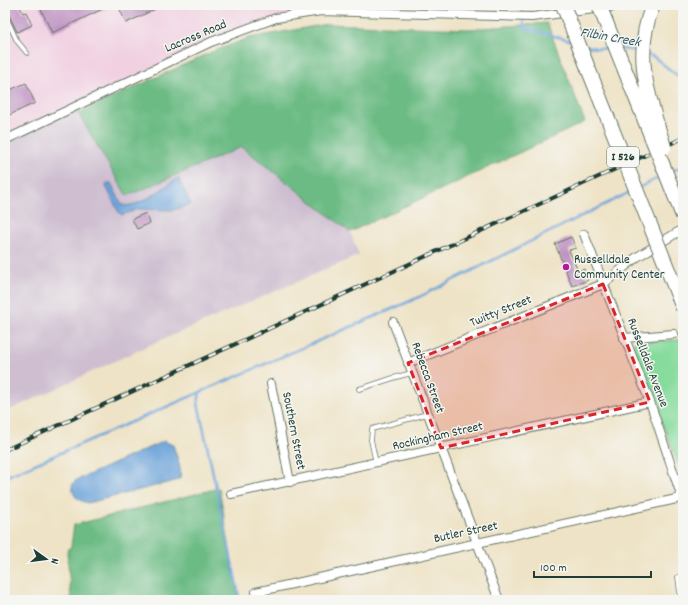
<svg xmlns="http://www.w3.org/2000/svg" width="688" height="605" font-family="Dekko,sans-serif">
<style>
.built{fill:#f1d0e2}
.industrial{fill:#cebed0}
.green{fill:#86db9d;stroke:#528c68}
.forest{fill:#6cbb84;stroke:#467c5c}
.water{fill:#6ca3da;stroke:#467087}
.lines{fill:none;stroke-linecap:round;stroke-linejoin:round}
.stream{stroke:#6ca3da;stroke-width:2.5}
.building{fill:#bf93c2}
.lane-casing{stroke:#677767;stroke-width:5.5}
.street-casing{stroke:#677767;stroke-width:10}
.lane{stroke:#fff;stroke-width:4}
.street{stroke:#fff;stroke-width:8}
.rail-casing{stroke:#1f3d34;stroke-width:4}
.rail{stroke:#f6f6f2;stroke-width:2.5;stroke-dasharray:8;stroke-linecap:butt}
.highway-bridge-casing{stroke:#677767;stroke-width:16;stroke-linecap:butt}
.highway-bridge{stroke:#fff;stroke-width:14}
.marked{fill:#d62828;fill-opacity:0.2;stroke:#d62828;stroke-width:3;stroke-dasharray:8 5;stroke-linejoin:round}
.poi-dot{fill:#b5179e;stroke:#f6f6f2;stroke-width:1.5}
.labels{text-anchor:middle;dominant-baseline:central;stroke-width:3;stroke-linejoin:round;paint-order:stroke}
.shield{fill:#f6f6f2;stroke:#60746d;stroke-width:1}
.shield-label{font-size:12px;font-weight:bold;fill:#1f3d34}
.street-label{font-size:13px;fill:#1f3d34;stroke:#f6f6f2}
.poi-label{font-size:13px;fill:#1f3d34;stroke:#f6f6f2;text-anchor:start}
.water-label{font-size:14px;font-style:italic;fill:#365c66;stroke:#f6f6f2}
</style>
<rect width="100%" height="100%" fill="#f6f6f2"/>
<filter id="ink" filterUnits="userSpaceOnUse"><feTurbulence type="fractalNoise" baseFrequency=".025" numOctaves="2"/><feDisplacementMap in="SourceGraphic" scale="8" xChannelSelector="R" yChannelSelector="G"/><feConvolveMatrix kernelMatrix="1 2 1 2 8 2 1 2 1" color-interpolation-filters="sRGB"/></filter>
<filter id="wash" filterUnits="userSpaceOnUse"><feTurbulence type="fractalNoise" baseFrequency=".012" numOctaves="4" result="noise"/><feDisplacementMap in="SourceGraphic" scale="16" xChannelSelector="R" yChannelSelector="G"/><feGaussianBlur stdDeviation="0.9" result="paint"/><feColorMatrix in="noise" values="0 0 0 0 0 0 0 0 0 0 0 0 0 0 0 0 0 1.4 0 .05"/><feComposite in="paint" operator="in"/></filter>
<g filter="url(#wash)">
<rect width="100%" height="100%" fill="#eee3c6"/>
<path class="built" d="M5 5H337V12L276 18 211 42 5 140Z"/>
<path class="industrial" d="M76 106 127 196 242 147 350 232 359 255 143 348 5 412V140Z"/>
<path class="green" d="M681 340 683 348V475L632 346 635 342Z"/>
<path class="forest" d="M547 23 585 122 350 232 242 147 127 196 78 113 214 51 249 38 327 24 469 29Z
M219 488 239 600H71L67 551 71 546 74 525Z"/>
<path class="water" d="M178 178 191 204 174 210 138 209 123 215 119 213 106 186 107 183H111L122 205C138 209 164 187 178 178Z
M164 441 173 445C176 455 182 467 180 478L175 481 88 503C77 500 73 497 72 485L75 481Z"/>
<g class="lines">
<path class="stream" d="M521 5 525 28 572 41
M584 45 595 48 610 49
M621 49 638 51
M648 55 654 57 683 80
M670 172 683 166
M640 187 662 176
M200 392 198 403 240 600
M5 477 415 299 632 191"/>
</g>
<g id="blocks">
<path class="building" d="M9 5H19L23 13 26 12 32 25 17 32 5 7Z
M39 5H111L52 33Z
M118 5H164L126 23Z
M26 83 35 103 5 117V92Z
M146 213 150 223 137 229 132 219Z
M571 237 576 248 569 250 578 271 584 269 588 280 572 286 555 244Z"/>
</g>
</g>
<g filter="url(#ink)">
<use href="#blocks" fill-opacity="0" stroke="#677767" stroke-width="1"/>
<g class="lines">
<g class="lane-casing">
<path id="lane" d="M5 15 17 41 27 53
M359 389C377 384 393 377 412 373
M376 463 371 440 372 429 427 414
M681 600 678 577 683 575"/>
</g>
<g class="street-casing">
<path id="street" d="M5 140 211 42 276 18 321 11 532 17 625 5
M584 234 650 402 683 501
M393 322 499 600
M624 338 674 334
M408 363 603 284 637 257 683 229
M271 384 290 482
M231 494 650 402
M256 592 681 498"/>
</g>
<use href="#lane" class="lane"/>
<use href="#street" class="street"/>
<g class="rail-casing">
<path id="rail" d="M5 450 683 138"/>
</g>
<use href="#rail" class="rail"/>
<g class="highway-bridge-casing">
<path id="highway-bridge" d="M563 5 683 308
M599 5 683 216
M653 5C632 56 649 98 664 147"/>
</g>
<use href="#highway-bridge" class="highway-bridge"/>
</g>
</g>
<path class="marked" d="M603 284 650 402 441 448 408 363Z"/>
<circle class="poi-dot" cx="566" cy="267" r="4"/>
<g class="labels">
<rect class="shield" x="607" y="147" width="32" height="20" rx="3"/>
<g class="shield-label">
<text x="623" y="157">I 526</text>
</g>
<g class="street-label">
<text transform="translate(196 37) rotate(-23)">Lacross Road</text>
<text transform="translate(501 312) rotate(-22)">Twitty Street</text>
<text transform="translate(647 363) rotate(69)">Russelldale Avenue</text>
<text transform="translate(427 378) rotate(70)">Rebecca Street</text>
<text transform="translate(293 431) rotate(79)">Southern Street</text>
<text transform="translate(438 437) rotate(-13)">Rockingham Street</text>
<text transform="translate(466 533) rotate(-12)">Butler Street</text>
</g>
<g class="poi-label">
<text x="574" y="260">Russelldale<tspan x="574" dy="15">Community Center</tspan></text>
</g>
<g class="water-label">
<text transform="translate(610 38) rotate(10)">Filbin Creek</text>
</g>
</g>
<rect width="688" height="605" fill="none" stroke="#f6f6f2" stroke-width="20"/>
<g transform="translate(46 559) rotate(104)" stroke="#f6f6f2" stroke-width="3" paint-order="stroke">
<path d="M0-3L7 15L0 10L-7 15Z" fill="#1f3d34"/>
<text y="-6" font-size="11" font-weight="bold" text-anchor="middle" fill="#1f3d34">N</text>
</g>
<path d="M534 571v6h117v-6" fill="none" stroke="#1f3d34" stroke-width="2"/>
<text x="540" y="571" font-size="12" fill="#1f3d34" stroke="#f6f6f2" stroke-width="3" paint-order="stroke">100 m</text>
</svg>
